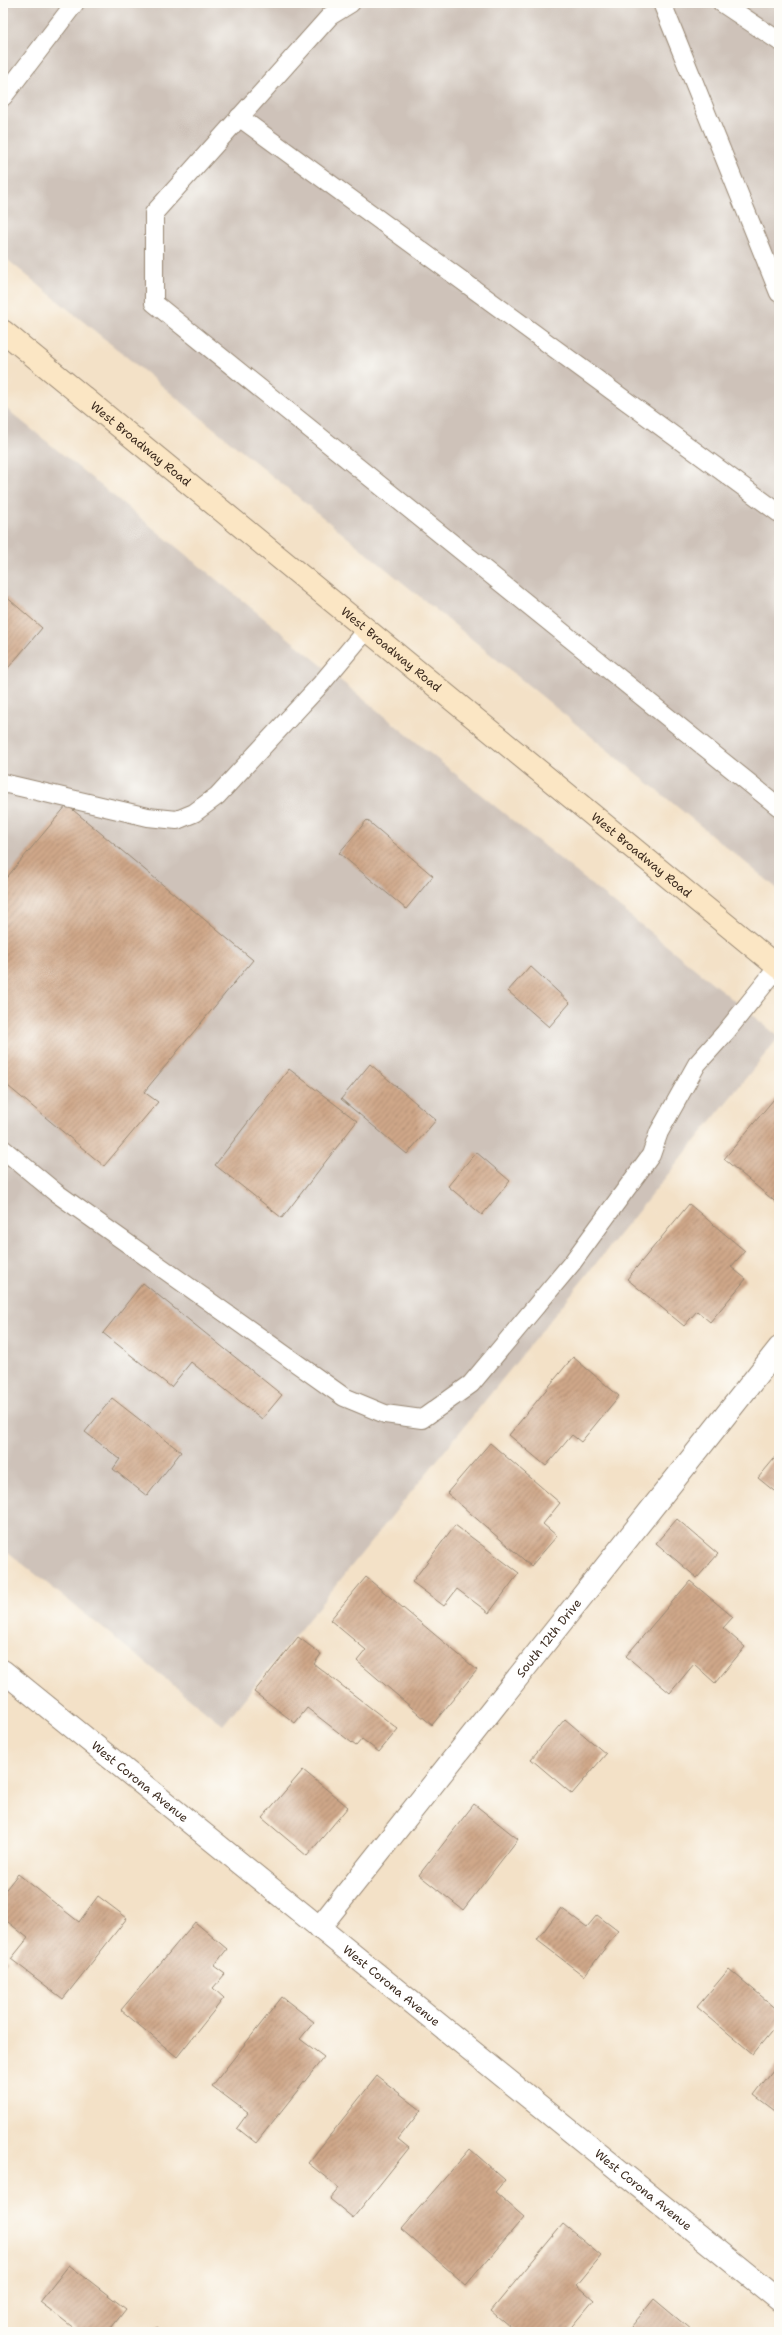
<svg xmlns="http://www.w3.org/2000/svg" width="782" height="2335" font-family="'Shantell Sans',sans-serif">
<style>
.industrial{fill:#cec2b9}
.building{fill:url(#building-hatch)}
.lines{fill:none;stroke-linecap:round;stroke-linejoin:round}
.service-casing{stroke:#978672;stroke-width:20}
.minor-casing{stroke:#978672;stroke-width:24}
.secondary-casing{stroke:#978672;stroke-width:24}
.service{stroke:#fff;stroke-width:18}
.minor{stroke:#fff;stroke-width:22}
.secondary{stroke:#fbe6c4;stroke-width:22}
.labels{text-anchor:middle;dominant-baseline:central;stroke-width:4;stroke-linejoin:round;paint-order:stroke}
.street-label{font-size:12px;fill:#3b2a1e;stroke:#fdfcf7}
</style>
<defs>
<pattern id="building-hatch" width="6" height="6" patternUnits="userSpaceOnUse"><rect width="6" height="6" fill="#cfa789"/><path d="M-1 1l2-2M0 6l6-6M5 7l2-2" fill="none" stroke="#a9886f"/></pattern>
</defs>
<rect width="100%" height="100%" fill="#fdfcf7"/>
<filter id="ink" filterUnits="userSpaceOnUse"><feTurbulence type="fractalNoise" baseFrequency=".025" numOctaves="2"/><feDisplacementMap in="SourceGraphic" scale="8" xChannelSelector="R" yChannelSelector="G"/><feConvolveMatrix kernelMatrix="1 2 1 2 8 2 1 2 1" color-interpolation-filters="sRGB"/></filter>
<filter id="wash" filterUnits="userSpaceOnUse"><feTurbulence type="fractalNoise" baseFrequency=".012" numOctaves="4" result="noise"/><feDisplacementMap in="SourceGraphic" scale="16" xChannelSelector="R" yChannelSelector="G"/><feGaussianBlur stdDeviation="0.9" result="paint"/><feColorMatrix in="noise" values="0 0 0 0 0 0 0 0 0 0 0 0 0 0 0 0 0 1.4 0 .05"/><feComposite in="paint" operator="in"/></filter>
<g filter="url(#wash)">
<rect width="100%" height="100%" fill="#f3e1c7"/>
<path class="industrial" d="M3 3H779V890L3 256Z
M3 406 779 1037 223 1725 3 1548Z"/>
<g id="blocks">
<path class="building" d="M3 594 42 628 3 674Z
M67 805 253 960 144 1092 158 1102 104 1166 3 1082V882Z
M367 820 433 876 406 909 339 853Z
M530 966 570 1003 549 1027 508 991Z
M370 1064 436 1120 407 1154 341 1099Z
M289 1069 357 1121 282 1218 215 1165Z
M779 1093V1205L724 1159Z
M476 1152 510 1181 482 1215 448 1186Z
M689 1204 745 1251 731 1267 746 1279 710 1322 697 1311 684 1326 627 1279Z
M143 1283 282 1395 262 1419 191 1362 171 1387 103 1333Z
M573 1357 619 1396 581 1442 572 1435 546 1466 509 1435Z
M112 1398 181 1452 147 1496 113 1469 120 1459 85 1432Z
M490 1443 560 1503 543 1524 557 1536 531 1566 447 1493Z
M779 1453V1495L758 1478Z
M677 1519 718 1554 697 1578 656 1543Z
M455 1525 519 1573 489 1613 457 1589 444 1606 412 1582Z
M366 1577 477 1670 432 1725 357 1661 366 1650 330 1620Z
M690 1581 733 1617 723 1628 745 1647 715 1683 694 1664 670 1693 626 1656Z
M298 1637 321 1654 314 1664 398 1729 379 1752 362 1739 356 1746 307 1708 295 1723 254 1692Z
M565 1719 606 1754 572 1794 531 1759Z
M303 1770 348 1807 307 1856 262 1818Z
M474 1804 518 1839 463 1910 419 1875Z
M18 1874 79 1922 98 1896 127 1918 63 1999 11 1959 28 1938 3 1918V1893Z
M561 1908 587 1927 597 1915 618 1931 584 1976 537 1940Z
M195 1922 227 1949 214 1966 225 1974 213 1988 224 1998 177 2057 121 2010Z
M3 1956 8 1960 3 1966Z
M729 1969 779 2011V2022L753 2054 697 2007Z
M282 1997 314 2022 300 2039 324 2057 256 2143 237 2128 248 2113 212 2086Z
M779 2062V2114L754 2095Z
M377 2076 421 2110 398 2139 409 2148 353 2218 330 2199 339 2188 308 2163Z
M470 2149 505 2180 495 2192 524 2217 466 2285 401 2229Z
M563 2224 601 2256 577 2285 594 2300 567 2332H516L491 2311Z
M69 2265 126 2309 108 2332H79L40 2302Z
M654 2299 691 2330 689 2332H627Z
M157 2327 164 2332H153Z"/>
</g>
</g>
<g filter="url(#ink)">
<use href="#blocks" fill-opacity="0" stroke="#978672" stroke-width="1"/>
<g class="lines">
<g class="service-casing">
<path id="service" d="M351 3 330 16 154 213V303L779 807
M662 3 779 293
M722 3 779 41
M3 97 75 3
M239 117 779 513
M3 783 148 817 177 820 194 813 217 796 321 684 367 629
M3 1149 55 1192 344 1397 385 1414 422 1419 471 1384 572 1263 651 1155 659 1132 697 1064 725 1033 778 967"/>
</g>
<g class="minor-casing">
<g id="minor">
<path id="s1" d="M3 1671 779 2300"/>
<path id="s2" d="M319 1928 779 1348"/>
</g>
</g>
<g class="secondary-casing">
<g id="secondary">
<path id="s3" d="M3 331 779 968"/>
</g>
</g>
<use href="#service" class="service"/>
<use href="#minor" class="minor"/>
<use href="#secondary" class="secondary"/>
</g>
</g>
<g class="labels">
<g class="street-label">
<text stroke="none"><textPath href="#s3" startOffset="178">West Broadway Road</textPath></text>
<text stroke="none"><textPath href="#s3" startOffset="502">West Broadway Road</textPath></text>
<text stroke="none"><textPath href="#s3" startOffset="826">West Broadway Road</textPath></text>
<text stroke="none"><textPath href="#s2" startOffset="370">South 12th Drive</textPath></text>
<text stroke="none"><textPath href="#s1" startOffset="176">West Corona Avenue</textPath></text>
<text stroke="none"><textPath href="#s1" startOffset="500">West Corona Avenue</textPath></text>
<text stroke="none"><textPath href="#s1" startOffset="824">West Corona Avenue</textPath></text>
</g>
</g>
<rect width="782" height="2335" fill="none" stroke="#fdfcf7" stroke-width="16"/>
</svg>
